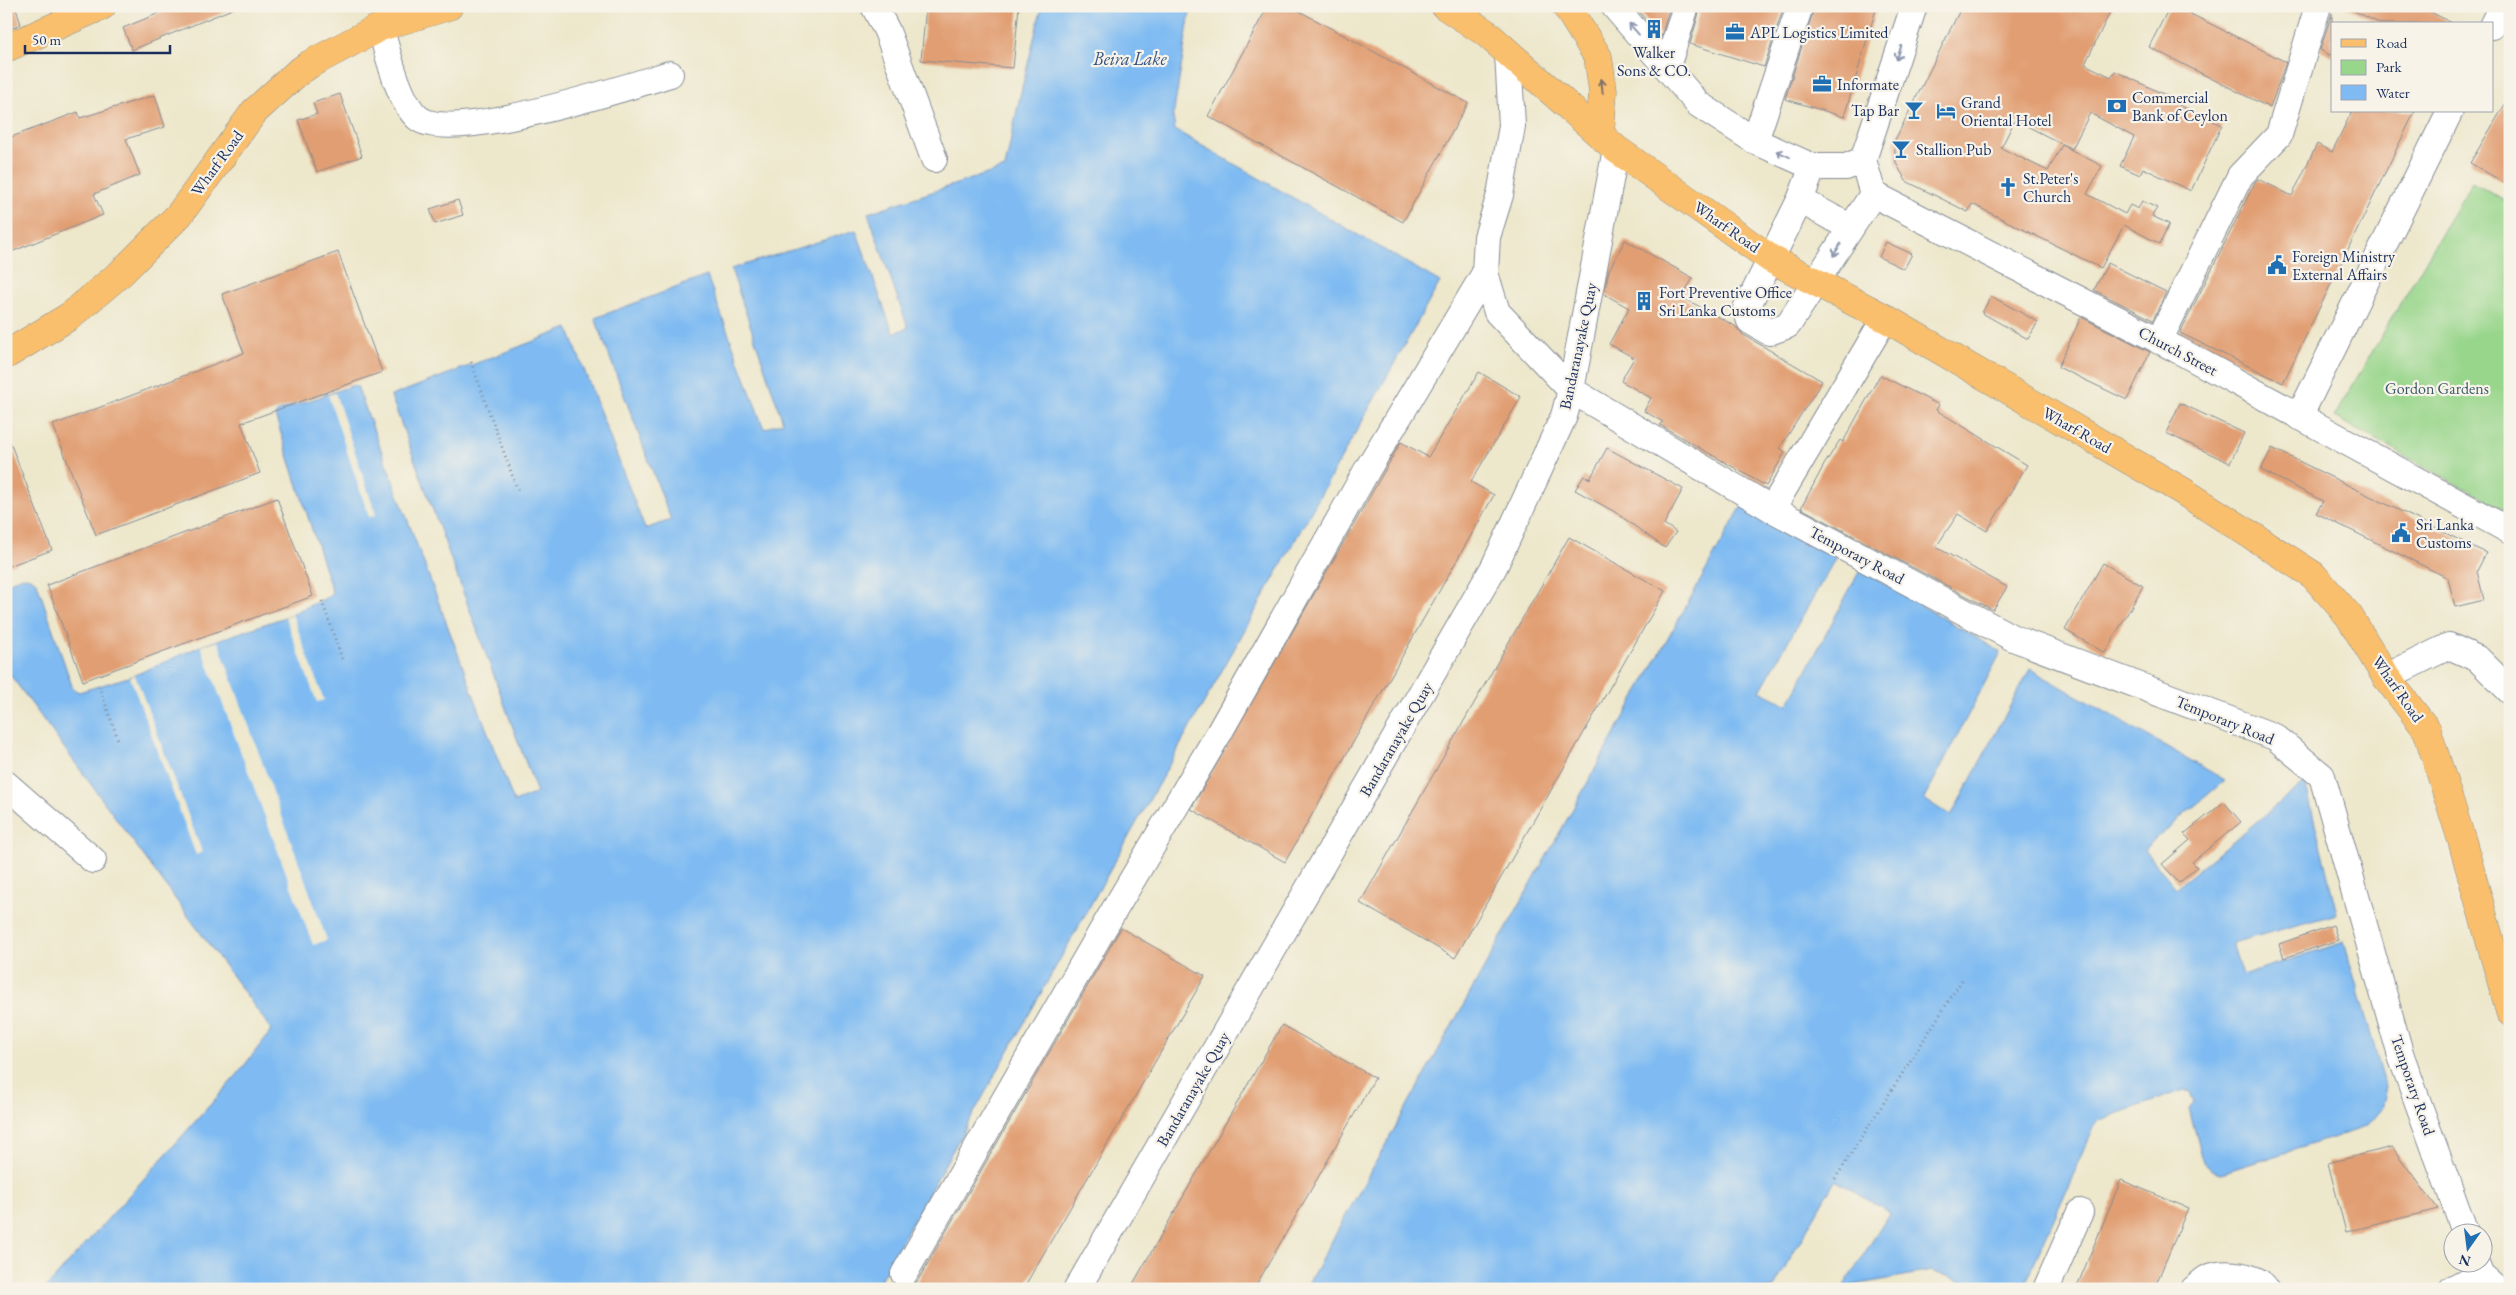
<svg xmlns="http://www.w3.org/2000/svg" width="2516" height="1295" font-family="'EB Garamond',serif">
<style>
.green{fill:#98d68b;stroke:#5a8274}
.water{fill:#7fbbf2;stroke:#4d75a8}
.pier{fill:#ede7cb}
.building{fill:#e19e72}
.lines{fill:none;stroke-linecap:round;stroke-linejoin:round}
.minor-casing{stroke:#848b94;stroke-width:28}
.major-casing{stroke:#848b94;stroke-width:29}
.path{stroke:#848b94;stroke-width:3;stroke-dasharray:1 4;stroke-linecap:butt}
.minor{stroke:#fff;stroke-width:26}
.major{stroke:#f9bf6d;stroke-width:28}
.oneway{stroke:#8d97ae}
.oneway2{stroke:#7f7065}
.labels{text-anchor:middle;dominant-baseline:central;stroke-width:4.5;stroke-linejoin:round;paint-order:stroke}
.poi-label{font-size:16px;fill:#1b2f5e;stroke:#f7f3e8;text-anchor:start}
.street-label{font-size:16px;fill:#1b2f5e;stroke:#f7f3e8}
.park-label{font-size:16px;fill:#3a5969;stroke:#f7f3e8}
.water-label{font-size:18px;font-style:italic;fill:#345283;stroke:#f7f3e8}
</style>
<rect width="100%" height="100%" fill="#f7f3e8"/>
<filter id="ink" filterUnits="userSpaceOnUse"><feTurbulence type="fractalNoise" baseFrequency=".02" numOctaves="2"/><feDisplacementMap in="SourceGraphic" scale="10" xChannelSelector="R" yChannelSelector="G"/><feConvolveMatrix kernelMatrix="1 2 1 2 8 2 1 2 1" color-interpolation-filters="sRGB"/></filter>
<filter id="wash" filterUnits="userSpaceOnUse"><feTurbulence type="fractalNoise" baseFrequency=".0096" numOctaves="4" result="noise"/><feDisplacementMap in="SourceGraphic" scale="20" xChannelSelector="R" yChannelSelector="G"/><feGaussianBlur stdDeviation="1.12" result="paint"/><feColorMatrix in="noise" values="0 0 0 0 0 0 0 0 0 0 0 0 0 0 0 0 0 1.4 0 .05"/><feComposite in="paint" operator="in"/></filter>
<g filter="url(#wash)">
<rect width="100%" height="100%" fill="#ede7cb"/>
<path class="green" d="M2472 182 2504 201 2510 192V513L2334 417Z"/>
<path class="water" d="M1042 6H1191L1173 117 1175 130 1440 282 875 1289H45L237 1075 271 1031 269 1026 6 669V584C17 579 27 572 37 583L73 689 79 692 135 675 201 646 285 617 330 596 332 591 275 415 279 411 354 385 357 386 514 802 537 793 391 396 568 328 645 529 671 520 595 318 707 276 764 429 783 422 731 269 856 230 893 333 908 328 868 213 1005 168 1020 96Z
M1743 504 1836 557 1760 691 1788 705 1860 570 2001 652 1924 799 1951 816 2030 669 2225 780 2144 849 2176 888 2305 782 2337 914 2232 943 2242 975 2344 942 2386 1087 2381 1109 2366 1127 2221 1173 2213 1171 2204 1163 2189 1109 2194 1103 2190 1092 2184 1090 2097 1121 2023 1289H1980L1931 1271 1843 1287 1890 1213 1835 1180 1773 1289H1305Z"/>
<path class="pier" d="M335 393 376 515 369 517 328 395Z
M292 614 324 700 317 702 285 617Z
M218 641 327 940 313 945 201 646Z
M135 675 202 852 196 855 130 677Z"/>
<g id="blocks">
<path class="building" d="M6 6H15L21 24 6 31Z
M176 6 237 7 132 50 123 28Z
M926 6H1019L1013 68 921 60Z
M1268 6H1290L1468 103 1403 222 1208 116Z
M1634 6H1670L1661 37Z
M1701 6H1784L1764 67 1690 44Z
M1815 6H1877L1844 117 1785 99Z
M1962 6H2113L2085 64 2111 77 2115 71 2176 100 2175 103 2222 125 2191 191 2143 168 2140 175 2120 166 2134 137 2090 113 2072 149 2015 120 2001 148 2048 171 2062 145 2102 166 2087 194 2125 214 2130 205 2138 209 2142 201 2157 208 2152 216 2169 224 2160 244 2124 225 2101 268 1972 204 1968 212 1906 181 1896 163 1894 142Z
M2170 6H2175L2286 62 2270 108 2149 47Z
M2344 6H2419L2454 24H2381Z
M2332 13V56L2320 50Z
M340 94 362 156 317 172 298 120 317 114 313 103Z
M155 95 165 127 126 139 140 175 94 194 103 215 6 254V139L78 112 80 118Z
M2510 96V186L2470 163Z
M2352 111H2415L2283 383 2180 333 2255 182 2258 179 2292 196 2317 144 2332 152Z
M458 200 463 215 435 224 430 209Z
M1625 240 1693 278 1682 297 1735 326 1742 334 1822 381 1780 448 1785 452 1766 486 1660 425 1663 422 1644 411 1651 398 1621 381 1634 358 1609 344 1629 308 1604 294 1609 270Z
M1886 242 1912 254 1904 269 1879 257Z
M338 252 382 372 241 423 260 473 96 535 53 425 244 353 222 294Z
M2108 263 2166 292 2153 320 2094 290Z
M1991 296 2038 322 2028 339 1982 313Z
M2081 317 2150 352 2127 400 2058 367Z
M1479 372 1521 397 1471 482 1494 495 1285 862 1191 809 1401 442 1428 457Z
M1880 375 1939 405 1936 410 2027 465 1987 531 1958 514 1936 547 2007 587 1993 610 1801 508 1824 465 1840 440 1843 442Z
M2180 403 2244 433 2230 463 2166 433Z
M6 432 52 550 6 567Z
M1607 448 1683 489 1664 524 1676 532 1665 548 1615 512 1575 490 1584 476 1590 479Z
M2272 448 2486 553 2477 571 2484 600 2455 607 2448 578 2316 513 2323 501 2261 470Z
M277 498 313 596 83 681 47 585Z
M1569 537 1665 591 1455 958 1360 903Z
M2103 563 2143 586 2105 653 2065 630Z
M2224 802 2241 822 2192 862 2197 867 2179 883 2162 864 2190 840 2184 834Z
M2333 925 2338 940 2284 958 2279 944Z
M1121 928 1205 976 1023 1289H905L917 1282Z
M1282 1025 1375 1078 1254 1289H1130Z
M2392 1147 2438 1209 2346 1232 2328 1163Z
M2121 1180 2188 1208 2154 1289H2076Z"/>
</g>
</g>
<g filter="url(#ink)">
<use href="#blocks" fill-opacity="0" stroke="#848b94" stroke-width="1"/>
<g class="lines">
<g class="minor-casing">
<path id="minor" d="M874 6 887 31 934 159
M1614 6 1698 104 1755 141 1813 167H1846L1863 160
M2492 26 2502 6
M380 27C388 52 398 101 418 118 451 144 627 87 670 74
M1508 53 1512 126 1500 195 1487 237 1485 273 1497 312 1571 390 1772 509 1885 318
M1667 67 1686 6
M1755 141 1800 6
M1863 160 1873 194 2176 349 2510 531
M1863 160 1914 6
M1813 167 1800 200 1746 309 1750 321 1769 332 1788 325 1873 194
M1800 200 1851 228
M2159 341 2240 176 2279 135 2318 6
M2299 417 2450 111
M1772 509 2013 638 2275 737 2322 776 2401 1056 2465 1232
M2386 677 2449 646 2478 659 2510 691
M6 784 93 860
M2475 1262 2480 1274 2497 1289
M904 1274 1103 929 1219 733 1367 470 1485 273
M1077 1289 1494 567 1564 416 1571 390 1616 149
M2046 1289 2080 1212
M2194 1289C2199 1285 2205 1278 2210 1277 2225 1271 2258 1275 2266 1289
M2452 1289 2480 1274"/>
</g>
<g class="major-casing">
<path id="major" d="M1445 6 1486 33 1616 149 1771 259 1885 318 2184 492 2313 575 2349 616 2386 677 2427 730 2462 841 2510 1012
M1566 6 1598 57 1603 91 1600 135
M6 48 102 6
M6 355 70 316 122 272 179 215 254 112 297 73 310 64 380 27 449 6"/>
</g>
<path class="path" d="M471 362 518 491
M322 601 342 659
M99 686 119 742
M1835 1179 1962 980"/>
<use href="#minor" class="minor"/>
<use href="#major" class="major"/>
</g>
<defs><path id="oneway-shaft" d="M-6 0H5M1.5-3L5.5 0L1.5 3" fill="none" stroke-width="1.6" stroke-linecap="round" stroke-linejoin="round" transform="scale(1.25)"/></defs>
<g class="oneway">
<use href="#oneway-shaft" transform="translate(1634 29) rotate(-131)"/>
<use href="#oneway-shaft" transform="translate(1899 53) rotate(108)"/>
<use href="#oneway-shaft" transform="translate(1783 154) rotate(-156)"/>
<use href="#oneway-shaft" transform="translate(1837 250) rotate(122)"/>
</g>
<use class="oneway2" href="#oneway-shaft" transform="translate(1602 86) rotate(-95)"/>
</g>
<defs>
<g id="building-bare" transform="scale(1.5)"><path d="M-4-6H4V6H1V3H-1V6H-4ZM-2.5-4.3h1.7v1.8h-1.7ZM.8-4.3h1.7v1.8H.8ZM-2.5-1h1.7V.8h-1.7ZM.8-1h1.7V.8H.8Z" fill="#1f6fb2" stroke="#f7f3e8" stroke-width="2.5" paint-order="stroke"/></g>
<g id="office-bare" transform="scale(1.5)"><path d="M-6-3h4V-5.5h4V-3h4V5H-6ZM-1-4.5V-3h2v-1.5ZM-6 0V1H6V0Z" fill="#1f6fb2" stroke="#f7f3e8" stroke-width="2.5" paint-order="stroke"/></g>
<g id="bank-bare" transform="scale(1.5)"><path d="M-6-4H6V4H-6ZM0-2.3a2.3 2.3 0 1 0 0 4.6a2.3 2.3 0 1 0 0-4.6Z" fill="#1f6fb2" stroke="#f7f3e8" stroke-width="2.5" paint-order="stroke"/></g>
<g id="bar-bare" transform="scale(1.5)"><path d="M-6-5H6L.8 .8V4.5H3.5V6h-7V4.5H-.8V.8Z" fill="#1f6fb2" stroke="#f7f3e8" stroke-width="2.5" paint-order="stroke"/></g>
<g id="hotel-bare" transform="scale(1.5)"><path d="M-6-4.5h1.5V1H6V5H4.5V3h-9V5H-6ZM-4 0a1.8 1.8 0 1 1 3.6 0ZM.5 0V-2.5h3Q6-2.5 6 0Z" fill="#1f6fb2" stroke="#f7f3e8" stroke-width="2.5" paint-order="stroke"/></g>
<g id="church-bare" transform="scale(1.5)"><path d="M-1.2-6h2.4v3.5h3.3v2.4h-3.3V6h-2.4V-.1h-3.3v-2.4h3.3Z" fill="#1f6fb2" stroke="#f7f3e8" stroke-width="2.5" paint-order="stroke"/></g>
<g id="civic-bare" transform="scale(1.5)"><path d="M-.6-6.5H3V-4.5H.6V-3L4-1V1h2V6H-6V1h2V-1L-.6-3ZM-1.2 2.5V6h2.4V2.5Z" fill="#1f6fb2" stroke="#f7f3e8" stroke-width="2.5" paint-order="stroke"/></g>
</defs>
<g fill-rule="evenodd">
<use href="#building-bare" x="1654" y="29"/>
<use href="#office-bare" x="1735" y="32"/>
<use href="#office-bare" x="1822" y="84"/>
<use href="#bank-bare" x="2117" y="106"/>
<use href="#bar-bare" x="1914" y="110"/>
<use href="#hotel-bare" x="1946" y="111"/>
<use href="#bar-bare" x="1901" y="149"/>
<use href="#church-bare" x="2008" y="187"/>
<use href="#civic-bare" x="2277" y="265"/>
<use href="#building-bare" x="1644" y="301"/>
<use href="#civic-bare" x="2401" y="533"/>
</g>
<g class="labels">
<g class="poi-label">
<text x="1750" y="32">APL Logistics Limited</text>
<text x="1654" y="52" text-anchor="middle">Walker<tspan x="1654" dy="18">Sons &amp; CO.</tspan></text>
<text x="1837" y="84">Informate</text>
<text x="2132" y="97">Commercial<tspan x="2132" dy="18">Bank of Ceylon</tspan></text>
<text x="1961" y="102">Grand<tspan x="1961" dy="18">Oriental Hotel</tspan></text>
<text x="1899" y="110" text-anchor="end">Tap Bar</text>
<text x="1916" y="149">Stallion Pub</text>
<text x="2023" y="178">St.Peter's<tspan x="2023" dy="18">Church</tspan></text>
<text x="2292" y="256">Foreign Ministry<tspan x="2292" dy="18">External Affairs</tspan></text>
<text x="1659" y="292">Fort Preventive Office<tspan x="1659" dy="18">Sri Lanka Customs</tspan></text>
<text x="2416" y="524">Sri Lanka<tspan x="2416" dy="18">Customs</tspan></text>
</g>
<g class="street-label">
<text transform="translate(217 163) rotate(-54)">Wharf Road</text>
<text transform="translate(1727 227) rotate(35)">Wharf Road</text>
<text transform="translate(1578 346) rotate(-78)">Bandaranayake Quay</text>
<text transform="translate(2178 351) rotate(28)">Church Street</text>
<text transform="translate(2077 430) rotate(30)">Wharf Road</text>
<text transform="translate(1857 555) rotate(28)">Temporary Road</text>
<text transform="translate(2398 689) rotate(55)">Wharf Road</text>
<text transform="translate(2225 720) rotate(22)">Temporary Road</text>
<text transform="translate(1396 739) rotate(-60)">Bandaranayake Quay</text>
<text transform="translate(2413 1085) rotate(71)">Temporary Road</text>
<text transform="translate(1193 1089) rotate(-60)">Bandaranayake Quay</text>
</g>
<g class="park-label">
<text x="2437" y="388">Gordon Gardens</text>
</g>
<g class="water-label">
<text x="1130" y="58">Beira Lake</text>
</g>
</g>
<rect width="2516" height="1295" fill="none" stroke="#f7f3e8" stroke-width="25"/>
<rect x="2331" y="22" width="162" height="90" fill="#f7f3e8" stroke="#9fa5b1"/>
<rect x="2341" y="39" width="25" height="8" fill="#f9bf6d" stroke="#9fa5b1"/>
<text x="2376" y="48" font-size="15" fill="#1b2f5e">Road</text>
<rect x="2341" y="60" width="25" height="15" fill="#98d68b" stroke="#9fa5b1"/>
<text x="2376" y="72" font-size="15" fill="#1b2f5e">Park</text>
<rect x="2341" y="85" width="25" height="15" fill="#7fbbf2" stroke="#9fa5b1"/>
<text x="2376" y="98" font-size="15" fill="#1b2f5e">Water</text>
<g transform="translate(2468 1248) rotate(194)"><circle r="24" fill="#f7f3e8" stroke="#9fa5b1"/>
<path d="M0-4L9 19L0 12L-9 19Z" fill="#1f6fb2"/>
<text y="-8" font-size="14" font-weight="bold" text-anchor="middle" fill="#1b2f5e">N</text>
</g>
<path d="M25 45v8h145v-8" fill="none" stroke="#1b2f5e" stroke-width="2.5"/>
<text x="32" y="45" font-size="15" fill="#1b2f5e" stroke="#f7f3e8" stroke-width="4" paint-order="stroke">50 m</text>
</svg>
